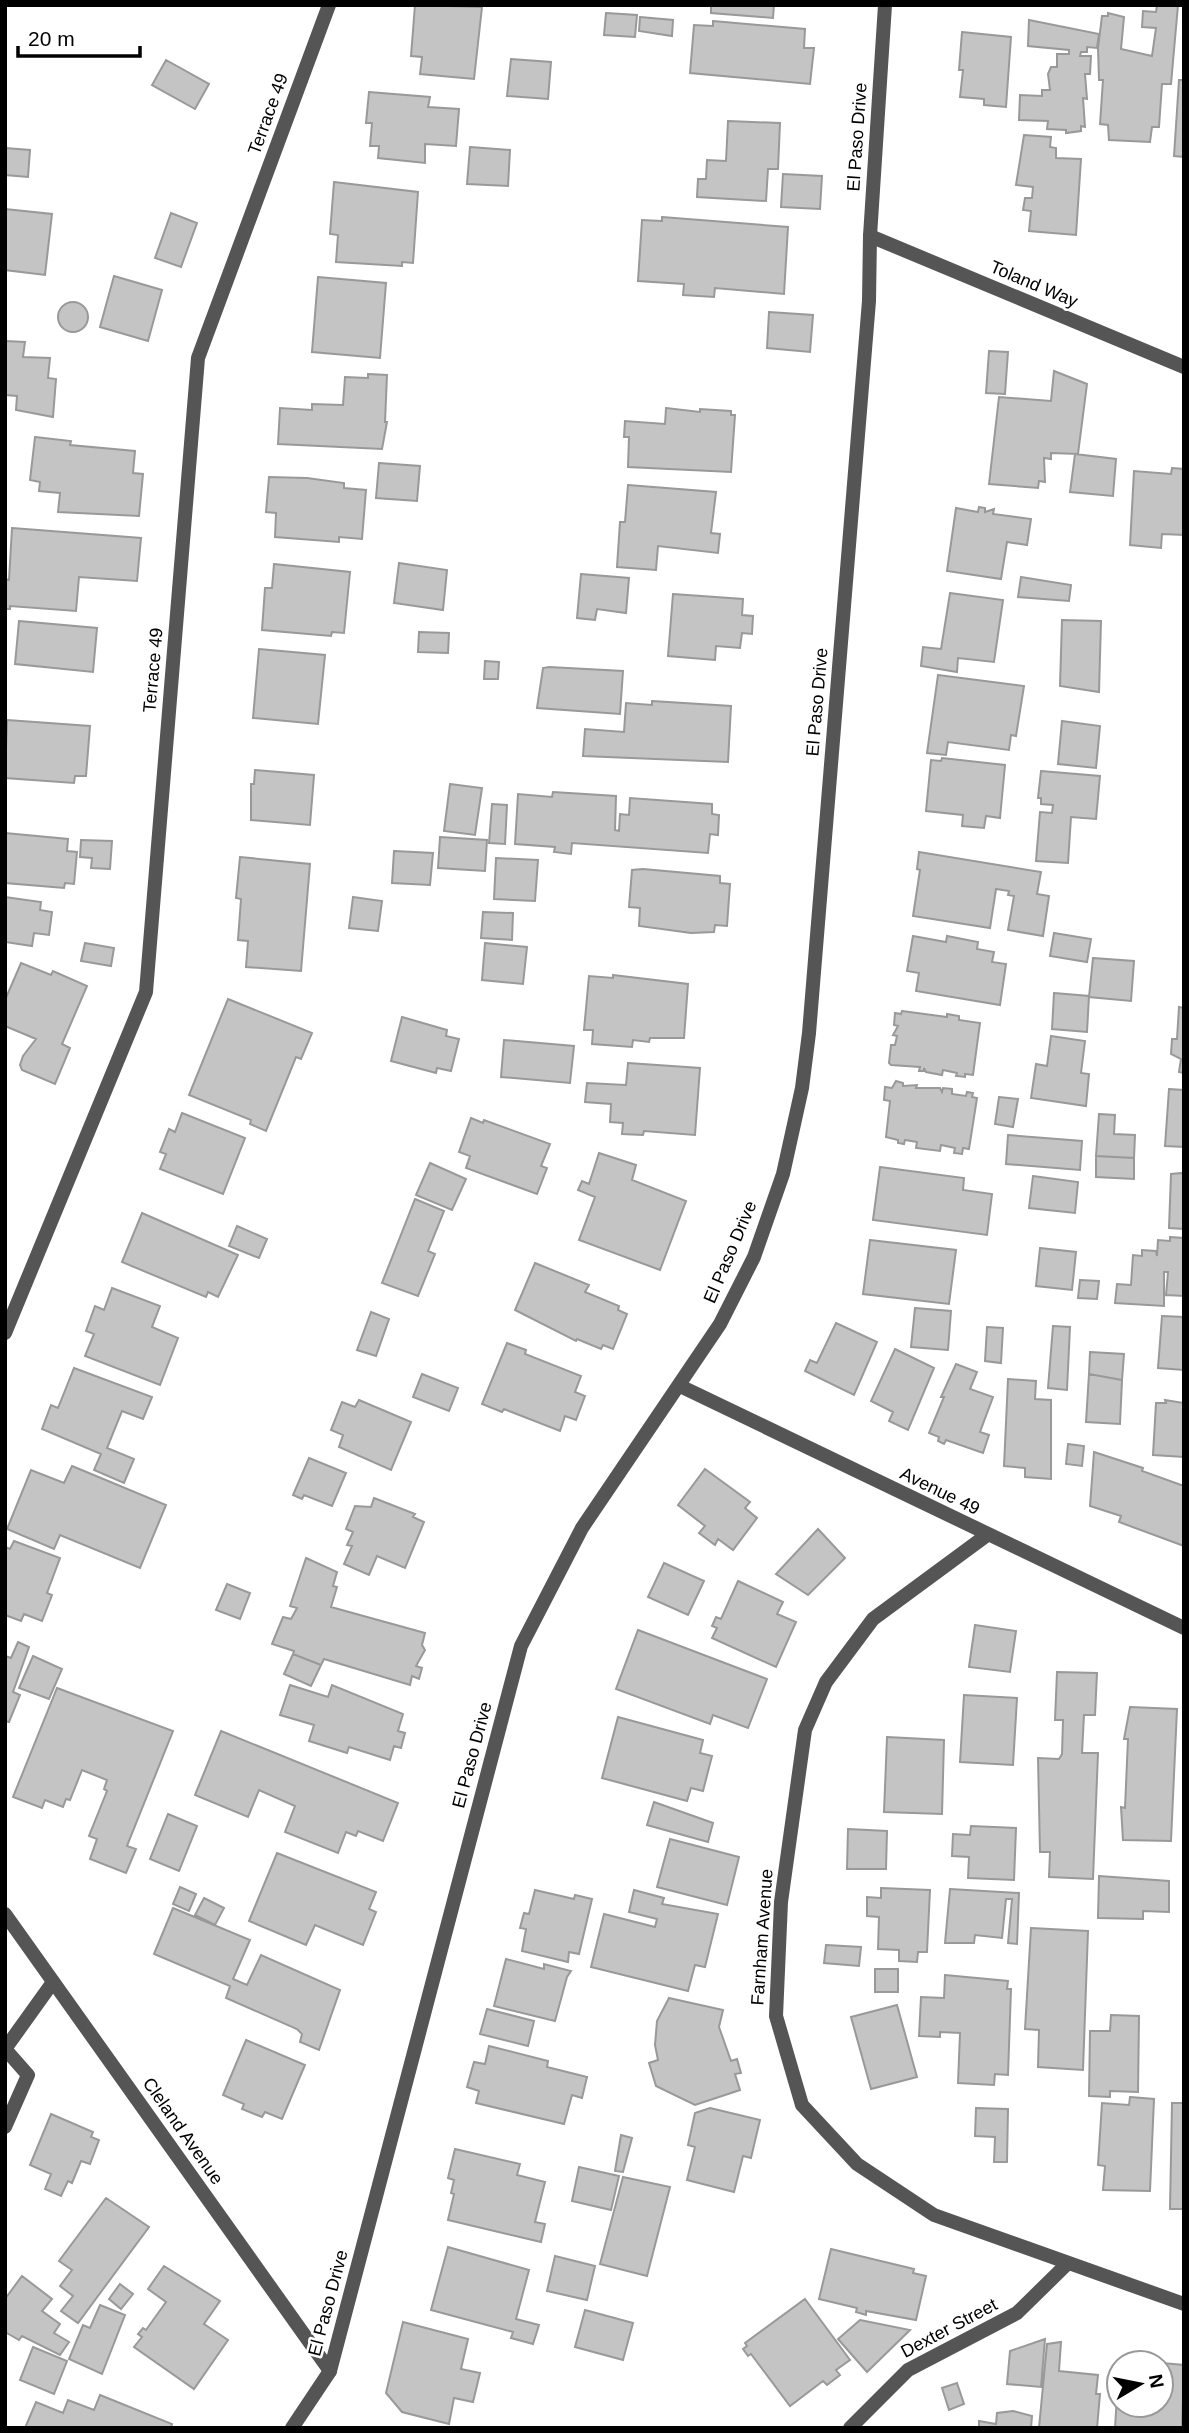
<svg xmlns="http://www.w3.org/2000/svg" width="1189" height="2433" font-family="Arial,sans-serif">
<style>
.building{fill:#c4c4c4;stroke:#999;stroke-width:2}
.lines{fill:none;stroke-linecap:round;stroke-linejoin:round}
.service{stroke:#555;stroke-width:14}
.minor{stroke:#555;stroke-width:14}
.tertiary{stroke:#555;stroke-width:14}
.labels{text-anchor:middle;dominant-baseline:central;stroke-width:5;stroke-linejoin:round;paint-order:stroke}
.street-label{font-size:18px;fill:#000;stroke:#fff}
</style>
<rect width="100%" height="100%" fill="#fff"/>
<path class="building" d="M415 5 482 7 474 79 420 74 422 57 411 56Z
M711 5H774L773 18 711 13Z
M1157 5H1178L1171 84H1162L1159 127H1152L1150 142 1109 140 1108 125 1100 124 1103 80H1099L1098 48 1102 16H1108V13L1124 17 1121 49 1152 56 1156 28 1142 27 1143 11 1156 12Z
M606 13 637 15 635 37 604 35Z
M640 17 673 20 672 36 639 31Z
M1029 20 1099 34 1097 48 1087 47V52H1081L1080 56H1091L1090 74H1085L1087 99 1083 98 1085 127 1081 126V131L1066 133V130L1047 129 1048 121 1019 120 1020 95 1042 96V90H1050L1048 74 1051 67H1057V54H1069V50L1028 46Z
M713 21 805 29 804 48H814L810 84 690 73 694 25 713 26Z
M962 32 1011 37 1006 107 984 105V99L960 97 963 70H959Z
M511 59 551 62 548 99 507 96Z
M166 60 209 84 195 109 152 85Z
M1179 80H1184V157L1174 156Z
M369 92 430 97 428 107 459 109 456 146 425 144V163L378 158 379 146H370L372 123H366Z
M728 121 780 123 778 169H768L766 201 697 197 698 179H706L707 160 726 161Z
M1024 135 1051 137 1050 147 1056 148V158L1081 159 1076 235 1029 231 1031 211 1023 210 1025 198H1032L1033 187 1016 185Z
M470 147 510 150 508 186 467 184Z
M5 148 30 150 28 177 5 175Z
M783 174 822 176 820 209 781 207Z
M334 182 418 192 413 263 402 262V266L336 262 338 235 330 234Z
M5 209 52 214 45 275 5 270Z
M171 213 197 223 181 267 155 258Z
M662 217 788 227 784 294 715 288 714 297 683 295 684 284 638 281 642 220 662 221Z
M114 276 162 290 148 341 100 327Z
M318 277 386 283 380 358 312 352Z
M58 317a15 15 0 1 1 30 0a15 15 0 1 1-30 0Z
M769 312 813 315 810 352 767 348Z
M5 341 25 342 23 357 50 358 48 378 56 379 53 417 16 410 17 396 5 395Z
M989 351 1008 352 1005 394 986 393Z
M1054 371 1087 384 1078 454 1051 453V459L1044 458 1045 482 1039 481 1038 488 989 484 999 397 1051 401Z
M368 374 387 375 385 422H387L382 449 278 444 280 408 312 410V404L343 405 345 377 368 378Z
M666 408 700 412V409L731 411V415H735L731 472 628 467 629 437H624L625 421 665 424Z
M35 437 71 441 70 445 135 451 133 473 143 474 139 516 58 512 60 493 39 491 40 482 30 480Z
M1075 454 1116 459 1113 496 1070 492Z
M379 463 420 466 417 501 376 498Z
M1172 468 1184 469V535L1162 534 1161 548 1130 545 1134 471 1171 474Z
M269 477 307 478 344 483V488L366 490 362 539 339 537V542L275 537 276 513 266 512Z
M628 485 716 492 711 533 720 534 718 553 658 546 656 570 617 567 620 522H625Z
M979 507 985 508V512L994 509 993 514 1031 519 1027 545 1007 542 1001 579 947 571 956 508 978 512Z
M12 528 141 538 137 581 79 577 76 611 10 606V609H5V579L9 580Z
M399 563 447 570 443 610 394 603Z
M274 564 350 572 344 633 332 632 331 636 262 630 265 588H272Z
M581 574 629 578 626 613 597 609 595 620 577 618Z
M1021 577 1071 585 1069 601 1018 597Z
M950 593 1003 600 994 662 958 658 957 672 921 666 923 647 941 649Z
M673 594 743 599 742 615 753 616 752 634 742 633 740 648 716 646 715 660 668 656Z
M1062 620 1101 621 1099 692 1060 686Z
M19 621 97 628 93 672 15 664Z
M419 632 449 633 448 653 418 652Z
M259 649 325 655 318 724 253 718Z
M485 661 499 662 498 679H484Z
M549 667 623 671 620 714 537 708 543 668Z
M938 675 1024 686 1016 736 1011 735 1009 750 948 742 946 755 927 753Z
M652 701 731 706 728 762 583 756 585 729 624 732 626 703 652 705Z
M7 720 90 726 86 776H75L74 783 5 778Z
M1062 721 1100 726 1096 768 1058 764Z
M942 758 1005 765 1000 818 986 816 984 828 962 826 963 815 926 811 931 760 941 761Z
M255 770 314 775 310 825 251 820V784H254Z
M1041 771 1100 776 1096 819 1071 817 1068 863 1036 861 1040 812 1052 813 1053 805 1041 804V798H1038Z
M450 784 482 788 475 835 444 831Z
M553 792 616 796 615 830 619 831 620 814 629 815 630 798 712 804V814L719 815 718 835 710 834 708 853 572 843 571 854 554 852 555 847 515 844 518 794 552 797Z
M492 804 507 805 505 844 489 843Z
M5 833 68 839 67 851 77 852 74 884 65 883 64 888 5 883Z
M440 837 487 840 485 871 438 868Z
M81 840 112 841 110 869 91 868 92 858 80 857Z
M394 851 433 853 430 885 392 883Z
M919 852 1041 872 1037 894 1049 896 1043 936 1008 930 1014 896 1008 895 1009 891 996 889 990 928 913 916 920 870 917 869Z
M240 857 310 864 301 971 246 967 248 941 238 940 241 899 236 898Z
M496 858 538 860 535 901 494 899Z
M643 869 720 876V883L730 884 727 926 715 925 714 932 691 933 639 926 640 908 629 907 632 870Z
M5 897 41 902 40 910 52 912 49 935 34 933 32 946 5 942Z
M353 897 382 901 378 931 349 928Z
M483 912 513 913 512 940 481 938Z
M1054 933 1091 939 1087 962 1050 956Z
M913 936 946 942 947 936 978 942 977 949 994 952 992 962 1006 964 1000 1005 916 991 919 973 907 971Z
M85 943 114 948 111 966 81 961Z
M485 943 527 947 523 984 482 980Z
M1093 958 1134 961 1131 1001 1089 997Z
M21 963 51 975 53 971 87 986 62 1044 70 1048 55 1084 22 1070 20 1065 23 1056 36 1039 5 1026V1000Z
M613 975 688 984 684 1038H650L649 1042 633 1040 632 1047 592 1044 593 1030H584L589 976 613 978Z
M1054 993 1089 996 1087 1032 1052 1029Z
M228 999 312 1033 301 1059 296 1057 266 1131 250 1124 251 1120 189 1095Z
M1179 1007 1184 1008V1073L1179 1072 1181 1059 1171 1054 1172 1039H1177Z
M902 1011 947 1017V1014L959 1016V1020L980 1023 973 1075 965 1074V1077L956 1076 957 1073 943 1070 942 1075 926 1072 924 1068V1071H919L920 1067 891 1065 889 1063 891 1045H895L897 1036 893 1035 898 1026 894 1025 895 1013 901 1014Z
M402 1017 447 1030 446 1036 459 1039 451 1071 437 1068 436 1073 391 1061Z
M1051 1036 1085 1041 1081 1073 1089 1074 1086 1106 1031 1098 1036 1064 1047 1066Z
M504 1040 574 1046 570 1083 501 1077Z
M628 1063 700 1068 695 1135 644 1131 643 1135 622 1134 623 1123 610 1122 611 1104 585 1102 587 1083 626 1085Z
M896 1081 903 1083V1086L917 1085 916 1088H940L942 1092 943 1088 952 1089V1094L966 1096 967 1092 973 1093 972 1097 977 1098 969 1149 963 1148 962 1154 954 1153 955 1148 941 1145 940 1151 916 1148 917 1142 905 1140 904 1144 898 1143V1140L886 1137 890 1101 884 1100 885 1087 892 1088Z
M1169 1089 1184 1090V1147L1165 1146Z
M999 1097 1018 1099 1013 1127 995 1124Z
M182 1113 245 1138 223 1194 160 1169 166 1154 160 1152 169 1129 175 1132Z
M1099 1114 1115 1115 1114 1134 1135 1135 1134 1158 1096 1156Z
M471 1118 483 1123 484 1120 550 1144 541 1166 547 1168 537 1194 466 1168 470 1156 459 1152Z
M1008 1135 1082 1141 1080 1170 1006 1164Z
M599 1153 636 1165 632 1180 686 1201 660 1270 579 1240 595 1197 578 1190 582 1181 589 1184Z
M1096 1156 1134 1158V1179L1096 1177Z
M430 1163 466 1179 452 1210 416 1195Z
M880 1167 964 1178 963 1190 992 1194 987 1235 873 1220Z
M1181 1173 1184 1174V1229L1169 1228 1171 1174Z
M1033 1176 1078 1182 1075 1213 1029 1208Z
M415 1199 444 1211 428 1251 435 1254 418 1296 382 1283Z
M142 1213 238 1255 218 1297 208 1292 206 1297 122 1262Z
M237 1226 267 1239 259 1258 229 1246Z
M1170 1237 1184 1238V1296L1166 1295 1168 1272H1164V1306L1115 1303 1117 1284 1131 1285 1133 1255 1142 1256V1250L1156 1251 1157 1256 1158 1240 1170 1241Z
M870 1240 956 1250 949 1304 863 1294Z
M1040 1248 1076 1252 1072 1290 1036 1286Z
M535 1263 589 1285 585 1292 619 1306 618 1310 627 1314 613 1349 603 1345 601 1349 577 1339 576 1341 515 1310Z
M1080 1280 1099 1281 1097 1299 1078 1298Z
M112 1288 160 1306 152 1327 178 1338 160 1385 85 1356 94 1334 86 1331 95 1306 104 1310Z
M915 1308 951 1311 948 1350 911 1347Z
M371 1312 389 1319 376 1356 357 1350Z
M1162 1316 1184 1317V1370L1158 1368Z
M836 1323 877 1342 854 1395 805 1371 810 1360 817 1363Z
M1053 1326 1070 1327 1067 1390 1048 1388Z
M987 1327 1003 1328 1001 1363 985 1361Z
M507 1343 526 1350 525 1354 581 1376 575 1392 585 1396 576 1420 565 1416 560 1431 504 1409 502 1412 482 1404Z
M895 1349 934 1368 908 1430 889 1421 893 1412 871 1401Z
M1090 1352 1124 1354 1122 1380 1089 1374Z
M956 1364 977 1372 970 1389 993 1397 980 1432 989 1435 983 1453 946 1440 944 1444 938 1441 939 1437 929 1433 944 1397H941Z
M74 1368 152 1397 143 1419 122 1411 107 1448 134 1459 124 1483 94 1470 101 1454 42 1429 51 1405 58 1408Z
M422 1374 458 1388 449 1411 413 1397Z
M1089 1374 1122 1380 1120 1424 1086 1422Z
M1008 1379 1036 1381 1035 1399 1051 1400V1479L1025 1477V1468L1004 1466Z
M359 1400 411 1422 391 1470 339 1447 343 1435 331 1430 342 1402 355 1407Z
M1165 1400 1184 1403V1457L1153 1455 1156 1403H1166Z
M1068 1444 1084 1446 1082 1466 1066 1464Z
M1094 1452 1143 1468 1142 1471 1184 1486V1546L1119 1522 1121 1516 1090 1506Z
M309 1458 346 1473 332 1506 304 1495 302 1499 293 1495Z
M72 1466 166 1505 140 1568 60 1535 54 1549 7 1529 31 1470 64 1483Z
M705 1469 750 1502 745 1508 757 1518 733 1550 718 1539 715 1545 699 1533 705 1526 678 1505Z
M374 1498 415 1514 413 1517 424 1522 405 1568 377 1556 369 1575 344 1564 352 1546 347 1545 353 1532 346 1529 355 1506 371 1507Z
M818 1529 845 1558 808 1595 776 1574Z
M14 1541 60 1558 47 1593 52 1595 42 1621 24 1614 21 1621 5 1615V1547L10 1549Z
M306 1558 337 1572 333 1586 337 1587 331 1607 425 1633 422 1645 425 1650 416 1666 422 1668 419 1679 412 1676 410 1685 324 1659 321 1665 293 1654 294 1651 272 1644 283 1617 291 1619 297 1608 290 1606Z
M664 1563 704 1581 688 1615 648 1597Z
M738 1581 783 1602 777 1614 796 1622 776 1667 712 1638 717 1628 712 1626 716 1617 721 1619Z
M227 1584 250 1593 240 1619 216 1610Z
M975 1625 1016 1631 1010 1672 969 1667Z
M638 1630 767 1679 748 1728 713 1715 710 1724 616 1689Z
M18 1642 29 1647 13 1692 20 1695 9 1722 5 1721V1656L11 1658Z
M293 1654 321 1665 311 1686 284 1674Z
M33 1656 62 1669 49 1699 19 1688Z
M1057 1672 1097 1673 1095 1715H1084L1082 1753H1098L1093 1879 1049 1877 1050 1852H1040L1038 1758 1059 1759 1062 1754 1063 1720H1055Z
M290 1685 328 1697 332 1685 403 1714 398 1731 405 1733 401 1748 394 1746 390 1760 349 1747 347 1753 309 1741 314 1725 280 1715Z
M57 1688 173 1731 127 1846 136 1849 126 1873 90 1859 97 1839 89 1836 107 1791 104 1789 107 1780 82 1770 70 1800 66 1799 63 1807 45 1800 42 1808 13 1797Z
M964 1695 1017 1698 1013 1765 960 1762Z
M1130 1707 1177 1709 1171 1841 1123 1840 1121 1807 1125 1808 1128 1739H1124Z
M618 1717 703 1740 700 1753 712 1756 703 1791 691 1788 687 1801 602 1778Z
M221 1731 398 1803 383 1841 358 1831 356 1836 346 1832 338 1853 285 1832 295 1806 259 1790 248 1817 195 1795Z
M887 1737 944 1740 942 1814 884 1812Z
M654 1802 713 1823 708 1842 647 1825Z
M168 1814 197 1826 179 1871 150 1859Z
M971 1826 1016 1828 1014 1880 968 1878 969 1857 952 1856 953 1834 970 1835Z
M848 1829 887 1831 886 1869H847Z
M670 1839 739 1857 727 1905 657 1887Z
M277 1853 376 1892 369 1909 376 1912 363 1945 315 1925 306 1945 249 1921Z
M1099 1876 1169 1881V1912L1143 1911V1919L1098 1918Z
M180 1887 196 1894 189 1911 173 1904Z
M881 1888 930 1890 927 1952H918L917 1962 899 1961V1950L878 1949 879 1917 867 1916V1897L881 1898Z
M950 1889 1019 1893 1017 1944 1008 1943 1012 1899H1006L1002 1938 975 1935 974 1943H945Z
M535 1890 574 1899 575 1895 592 1899 579 1954 569 1952 568 1962 522 1951 526 1929 520 1928 524 1913 529 1914Z
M634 1890 664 1898 662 1904 718 1914 705 1967 695 1965 688 1991 591 1967 604 1914 655 1927 657 1919 629 1912Z
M204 1898 224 1908 215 1925 195 1915Z
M173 1908 250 1940 233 1979 247 1985 261 1955 340 1990 319 2050 300 2042 302 2034 297 2029 226 1998 230 1986 154 1954Z
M1031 1928 1088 1931 1083 2070 1038 2067 1039 2030 1025 2029Z
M826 1945 861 1947 859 1966 824 1963Z
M506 1959 544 1969V1964L571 1971 567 1977 555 2021 494 2006Z
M875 1969H898V1992H875Z
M945 1975 1008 1981 1007 1989H1011L1008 2075 995 2074 994 2085 958 2083 960 2033 940 2032V2037L919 2036 921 1997 944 1998Z
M669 1998 723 2010 719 2027 731 2061 737 2059 741 2073 735 2074 740 2090 695 2105 656 2086 649 2063 658 2060 655 2045 657 2021Z
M897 2005 917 2077 871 2089 851 2017Z
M487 2009 534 2021 528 2046 480 2034Z
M1111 2015 1139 2016 1138 2092 1110 2091V2097L1089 2096 1090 2031H1110Z
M246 2040 305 2065 282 2119 265 2112 262 2117 242 2109 244 2104 223 2095Z
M489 2046 548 2061 547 2067 587 2077 582 2098 572 2095 564 2124 476 2103 479 2091 467 2087 474 2062 485 2064Z
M1130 2097 1154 2099 1150 2191 1103 2190 1105 2166 1098 2165 1102 2103 1129 2105Z
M1172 2103H1184V2209H1170Z
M710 2108 760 2120 751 2158 743 2156 734 2192 687 2180 695 2147 688 2145 695 2113Z
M976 2108 1008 2109 1007 2162H994L995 2137 975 2136Z
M51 2114 93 2132 91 2137 99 2140 90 2164 81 2161 72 2183 68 2181 61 2196 45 2189 51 2174 30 2165Z
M621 2135 632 2138 623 2172 615 2171Z
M455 2149 520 2164 517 2175 545 2182 535 2222 545 2224 541 2242 448 2220 454 2194 451 2193 454 2180 448 2178Z
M579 2167 619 2176 611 2210 572 2201Z
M623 2177 670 2187 647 2276 600 2264Z
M106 2198 149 2227 78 2323 61 2311 73 2296 60 2286 72 2270 59 2261Z
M448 2247 529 2270 516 2319 539 2325 533 2344 511 2338 513 2332 431 2310Z
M831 2249 914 2269 913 2273 926 2276 916 2320 866 2311V2315L856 2312 857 2308 819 2299Z
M555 2256 595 2266 587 2300 547 2291Z
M164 2266 220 2301 204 2324 228 2340 194 2389 134 2347 142 2337 138 2334 143 2328 146 2330 166 2302 148 2289Z
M22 2276 52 2299 42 2311 60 2324 54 2333 69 2342 60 2355 22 2336 19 2340 5 2332V2299Z
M120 2284 133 2294 121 2309 109 2299Z
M805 2299 850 2360 836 2370 840 2375 827 2385 823 2381 790 2406 751 2354 748 2356 743 2349 747 2346 745 2343Z
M100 2305 125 2315 102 2374 69 2359 83 2325 90 2328Z
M585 2310 633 2323 623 2360 575 2347Z
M860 2320 910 2330 867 2372 838 2339Z
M403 2322 468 2339 461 2369 480 2373 473 2402 454 2398 449 2424 402 2412 386 2393Z
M1045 2339 1041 2387 1007 2384 1010 2351Z
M1061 2342 1059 2371 1098 2375 1096 2394H1100L1097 2428H1039L1047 2344Z
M33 2347 67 2361 54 2394 20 2380Z
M1162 2363 1184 2365 1182 2428H1115L1117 2396 1119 2405H1161Z
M957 2383 964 2404 949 2410 942 2388Z
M100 2395 172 2424 171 2428H25L36 2402 63 2413 68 2400 94 2410Z
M1013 2411 1032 2416 1031 2428H979V2421L996 2424 997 2413Z"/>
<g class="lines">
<path class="service" d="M5 2049 53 1982
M5 2127 28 2075 6 2050"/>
<path class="minor" d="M870 236 1184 367
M5 1333 146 992 198 358 329 5
M680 1386 1184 1628
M987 1535 873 1619 826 1682 805 1730 781 1902 776 2016 802 2105 857 2164 934 2215 1184 2304
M5 1914 330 2371
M850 2428 908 2370 1017 2313 1068 2263"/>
<path class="tertiary" d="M292 2428 330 2371 521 1646 582 1528 720 1324 754 1257 783 1174 802 1088 809 1033 869 301 870 236 885 5"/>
</g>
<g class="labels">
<g class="street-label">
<text transform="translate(268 114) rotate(-70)">Terrace 49</text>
<text transform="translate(857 137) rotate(-86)">El Paso Drive</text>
<text transform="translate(1034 284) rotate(23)">Toland Way</text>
<text transform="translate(153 670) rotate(-85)">Terrace 49</text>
<text transform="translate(817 702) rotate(-85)">El Paso Drive</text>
<text transform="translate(730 1252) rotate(-67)">El Paso Drive</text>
<text transform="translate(940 1491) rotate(26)">Avenue 49</text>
<text transform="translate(472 1755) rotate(-75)">El Paso Drive</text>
<text transform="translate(762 1937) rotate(-86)">Farnham Avenue</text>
<text transform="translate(183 2131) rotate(55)">Cleland Avenue</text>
<text transform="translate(328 2303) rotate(-75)">El Paso Drive</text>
<text transform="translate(949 2328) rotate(-28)">Dexter Street</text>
</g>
</g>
<rect width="1189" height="2433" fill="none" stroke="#000000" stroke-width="14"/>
<g transform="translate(1140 2384) rotate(80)"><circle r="33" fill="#ffffff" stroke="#999999" stroke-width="2"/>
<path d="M0-5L12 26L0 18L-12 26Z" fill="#000000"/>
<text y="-10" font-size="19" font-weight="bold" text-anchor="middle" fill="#000000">N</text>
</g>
<path d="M18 46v10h122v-10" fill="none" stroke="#000000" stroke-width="3.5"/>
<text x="28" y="46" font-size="21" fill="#000000" stroke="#ffffff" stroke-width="5" paint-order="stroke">20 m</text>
</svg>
